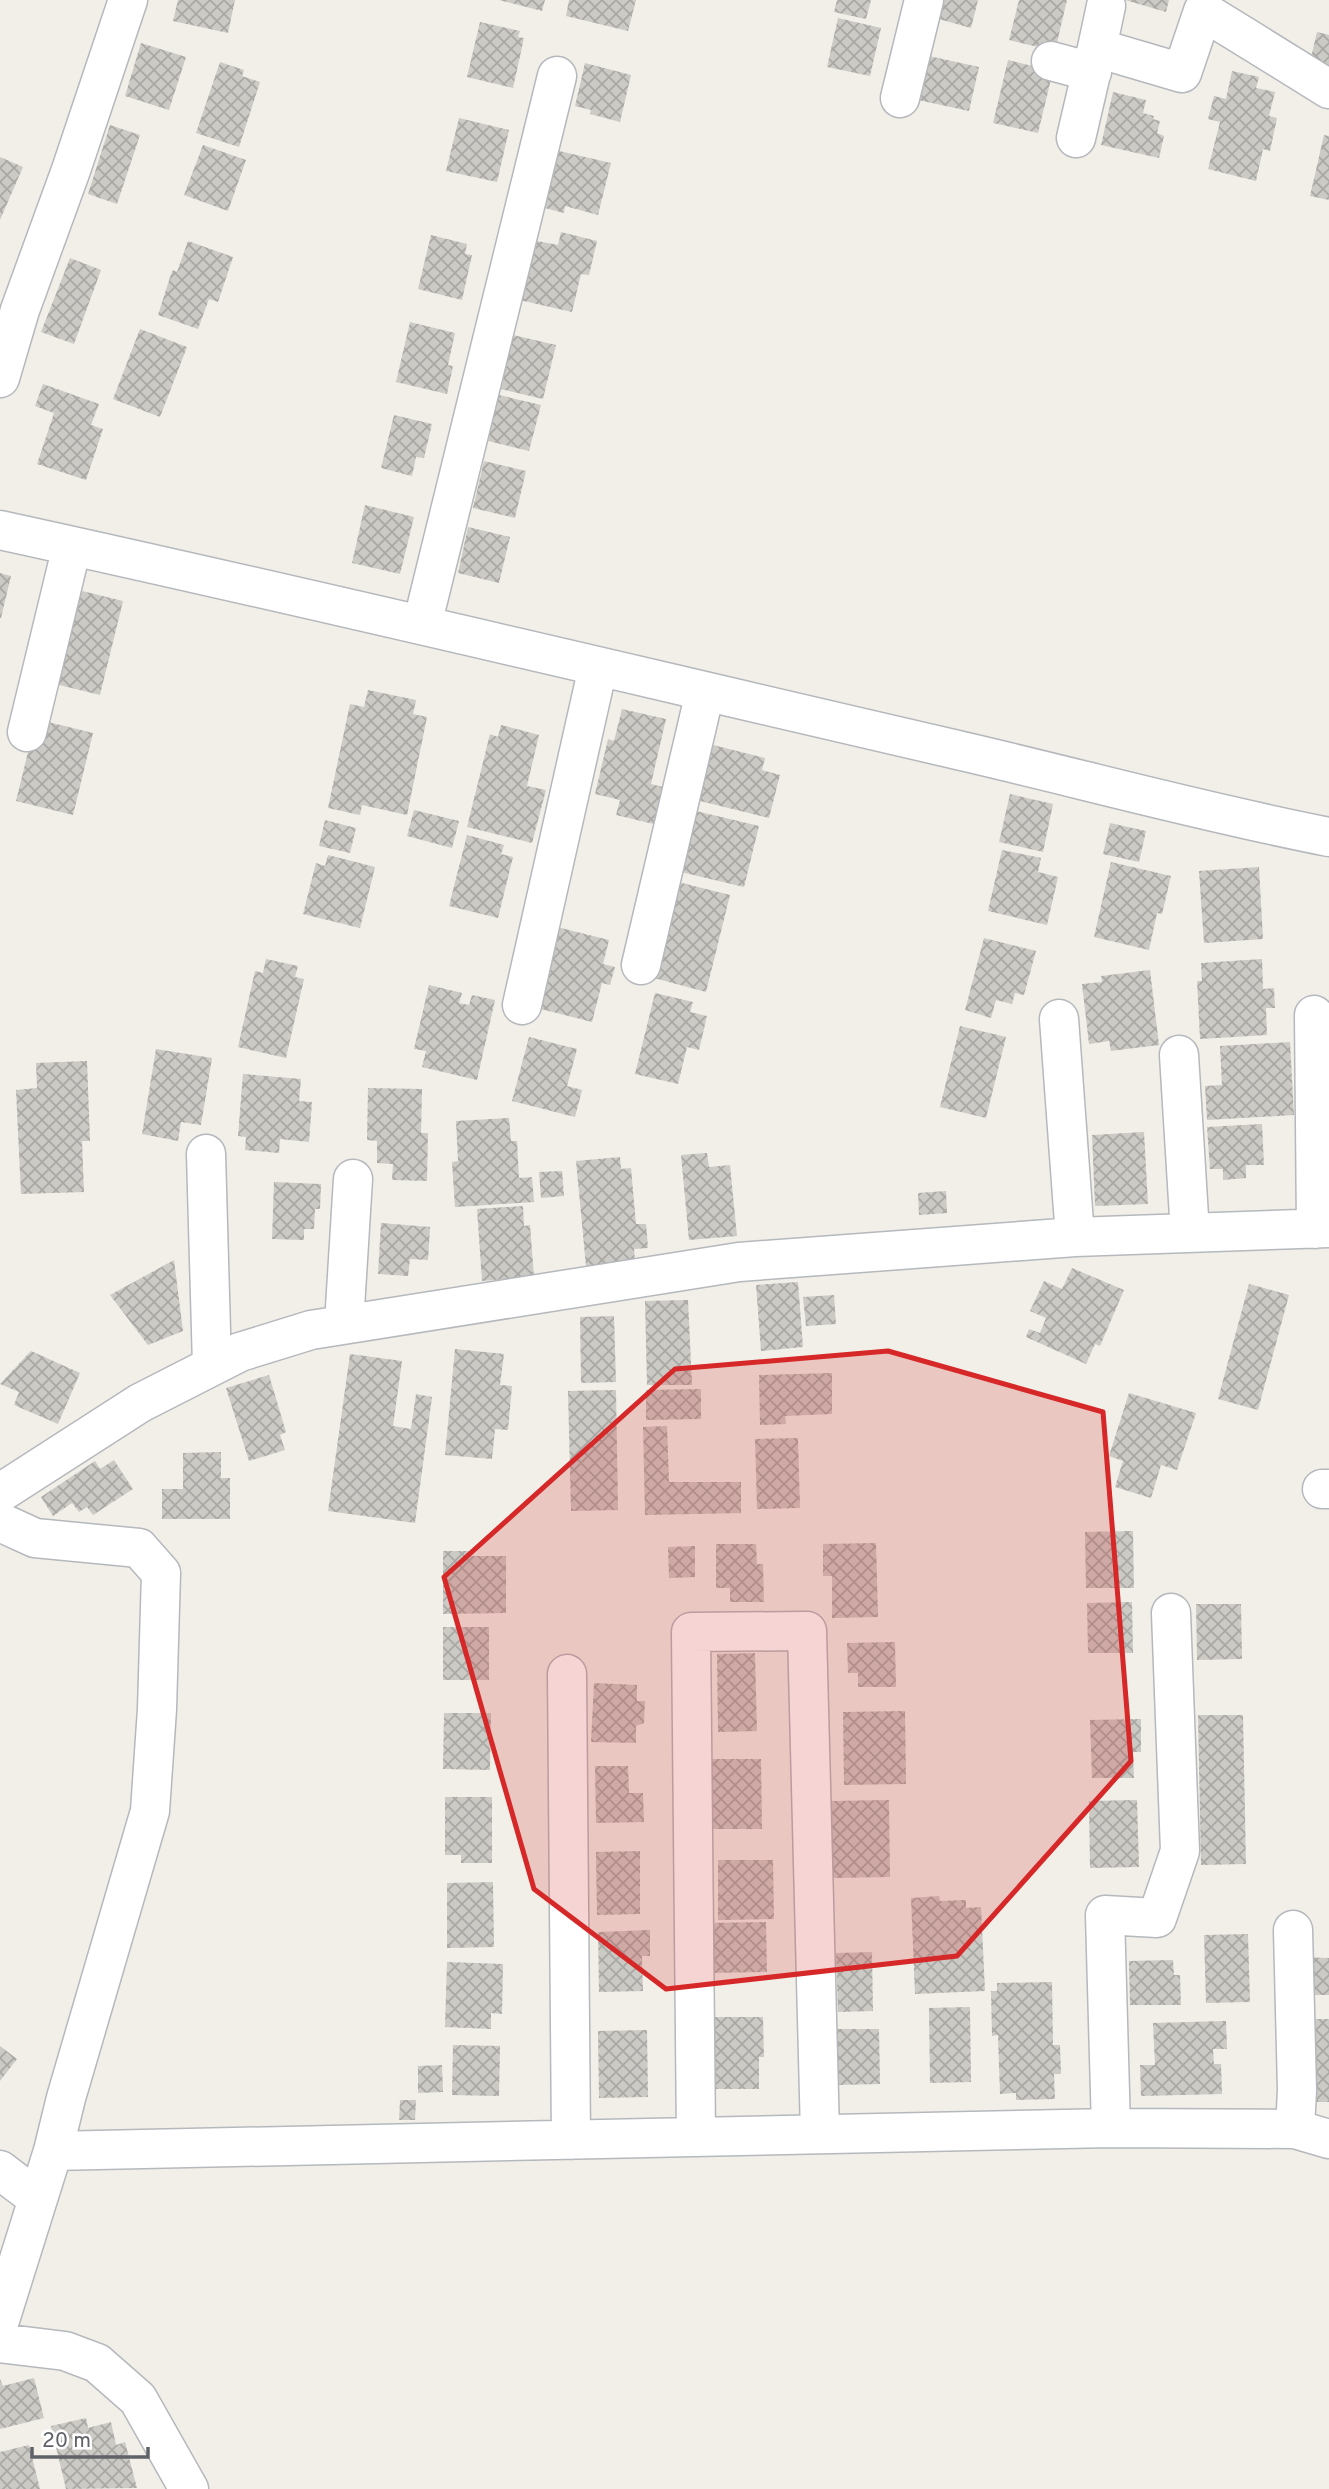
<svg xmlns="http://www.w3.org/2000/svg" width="1329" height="2489" font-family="Overpass,sans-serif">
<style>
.building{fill:url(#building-cross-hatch)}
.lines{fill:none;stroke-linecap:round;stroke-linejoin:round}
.minor-casing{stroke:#b5b8bc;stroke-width:41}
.minor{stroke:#fff;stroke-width:38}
.marked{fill:#d62828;fill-opacity:0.2;stroke:#d62828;stroke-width:5;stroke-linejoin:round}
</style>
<defs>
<pattern id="building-cross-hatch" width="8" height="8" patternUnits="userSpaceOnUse" patternTransform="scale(1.75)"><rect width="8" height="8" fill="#cccac5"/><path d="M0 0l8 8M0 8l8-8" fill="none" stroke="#a9a8a4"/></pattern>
</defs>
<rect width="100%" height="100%" fill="#f1efe8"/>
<path class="building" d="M178 0H235L228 33 173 21Z
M499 0H545L542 11Z
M569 0H636L628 31 566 16Z
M837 0H871L866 19 834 12Z
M940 0H978L971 28 935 18Z
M1019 0H1067L1055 51 1009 40Z
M1125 0H1169L1166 12Z
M838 18 881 28 870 76 827 67Z
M480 22 520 31 518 37 524 38 513 88 467 77Z
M1317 32 1329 35V71L1309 66Z
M141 43 186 57 169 110 125 96Z
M929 56 979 67 969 111 918 100Z
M1008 60 1053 71 1038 133 993 123Z
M220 62 244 70 242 76 260 82 239 147 196 133Z
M585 63 631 75 620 122 590 114 591 110 575 106Z
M1232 71 1259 77 1256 88 1275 92 1269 116 1277 118 1270 151 1263 149 1256 181 1208 169 1220 122 1208 119 1214 96 1226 99Z
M1113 92 1146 100 1143 113 1154 116 1153 119 1160 121 1157 133 1164 136 1159 158 1101 145Z
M459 118 509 130 497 182 446 171Z
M110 125 140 135 117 204 88 194Z
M1324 135 1329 136V200L1310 196Z
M203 145 246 160 228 211 184 195Z
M555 150 611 163 598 215 565 206 564 213 541 207Z
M0 157 23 167 0 220Z
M561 232 597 241 589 275 581 274 572 312 515 299 528 249 535 251 537 241 558 245Z
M431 235 467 244 465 254 472 255 462 300 418 289Z
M188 241 233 257 218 302 209 299 198 329 158 315 171 274 173 270 177 272Z
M70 258 101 270 74 344 41 332Z
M410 322 455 333 448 365 453 366 447 394 396 382Z
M140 329 187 347 160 417 113 399Z
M513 335 556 345 543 399 501 389Z
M43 384 99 404 91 425 103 429 86 480 37 464 54 413 35 406Z
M499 395 541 405 529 451 488 441Z
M394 415 432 424 424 458 416 457 412 476 381 468Z
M484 461 526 471 515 518 473 508Z
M365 505 414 517 400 574 352 563Z
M468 527 510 537 499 583 458 573Z
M0 573 11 576 1 618H0Z
M70 588 123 601 100 695 47 682Z
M368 690 416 700 413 714 427 717 407 815 362 805 360 815 328 808 350 704 364 707Z
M622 709 666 719 651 784 679 791 670 828 616 815 620 800 595 794 608 739 614 741Z
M40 720 93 733 73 815 16 801 32 736Z
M501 725 539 735 527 786 546 790 532 843 467 827 490 734 498 737Z
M709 744 765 758 762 770 780 775 769 818 696 800Z
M1010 794 1053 804 1043 852 999 842Z
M414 810 459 821 452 848 407 836Z
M696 811 759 826 744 887 681 872Z
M325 820 356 828 350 853 319 846Z
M1110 823 1146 831 1139 862 1103 854Z
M467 835 504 845 501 854 513 857 498 918 449 906Z
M1002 850 1041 858 1038 872 1058 877 1047 925 988 911Z
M328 855 375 867 360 928 303 914 316 863 325 866Z
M1111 862 1171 876 1162 914 1157 913 1149 950 1094 937Z
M1259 867 1263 939 1204 943 1199 871Z
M678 882 730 895 706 992 654 978Z
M557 927 609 940 603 964 615 967 610 985 602 983 592 1022 537 1008Z
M984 938 1036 951 1024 995 1015 993 1012 1004 996 1000 991 1018 965 1010Z
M266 959 298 966 295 977 304 979 286 1058 238 1047 255 971 263 973Z
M1262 959 1263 989 1274 988 1275 1008H1266L1267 1035 1200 1039 1197 981H1202L1201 963Z
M1150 970 1159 1045 1111 1051 1109 1041 1089 1044 1082 984 1102 982 1101 976Z
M429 985 462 993 459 1003 469 1005 472 995 495 1000 477 1080 422 1067 426 1051 414 1049Z
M655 993 693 1002 690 1012 707 1016 699 1050 687 1047 678 1084 635 1074Z
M960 1026 1006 1037 986 1118 940 1107Z
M529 1037 577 1049 567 1086 582 1090 575 1117 512 1101Z
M1290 1042 1294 1115 1207 1120 1205 1086 1222 1085 1220 1046Z
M156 1049 212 1058 201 1125 181 1122 178 1141 142 1134Z
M87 1061 90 1141H82L84 1192 21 1194 16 1090 37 1088 36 1063Z
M243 1074 301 1079 299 1101 312 1102 309 1142 280 1139 279 1153 245 1150 246 1137 238 1136Z
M368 1088 422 1089 421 1133H428L427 1181 392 1180 393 1164 377 1163V1141L367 1140Z
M509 1118 511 1141H517L519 1178 532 1177 534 1202 455 1207 452 1162 458 1161 456 1121Z
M1262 1124 1264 1165H1246V1178L1223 1180V1169H1210L1207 1127Z
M1144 1132 1148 1204 1095 1206 1092 1135Z
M707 1153 709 1167 730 1165 737 1236 689 1240 681 1155Z
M620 1157 621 1169 631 1168 636 1224H646L648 1248 634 1249 635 1261 586 1266 576 1161Z
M562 1171 564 1196 541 1198 539 1172Z
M274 1182 321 1184 320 1209H315L314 1229H304V1240L272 1239Z
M946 1191 947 1213 919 1215 918 1193Z
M523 1206 524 1226 530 1225 534 1277 482 1281 477 1209Z
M381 1223 430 1227 428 1260 410 1259 408 1276 378 1274Z
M174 1260 183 1331 148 1345 110 1295Z
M1072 1268 1124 1290 1100 1346 1095 1344 1086 1364 1026 1337 1029 1329 1040 1333 1046 1318 1030 1311 1044 1281 1062 1289Z
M798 1282 803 1347 761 1351 756 1285Z
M1249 1284 1289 1295 1258 1410 1218 1399Z
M834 1295 836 1324 806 1326 803 1297Z
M688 1300 692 1385H647L645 1301Z
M614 1316 616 1382 581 1383 580 1317Z
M455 1349 504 1354 500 1385 512 1386 508 1430 495 1429 492 1459 445 1455Z
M31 1351 80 1373 58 1424 14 1405 19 1392 0 1384Z
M350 1354 402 1361 393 1426 411 1429 416 1394 432 1397 415 1523 328 1511Z
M832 1373V1414L785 1416 786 1424 760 1425 759 1375Z
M269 1375 286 1432 280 1435 285 1450 249 1461 226 1388Z
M701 1389V1419L646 1420V1390Z
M616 1390 618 1510 571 1511 568 1391Z
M1129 1393 1196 1413 1177 1470 1161 1465 1151 1498 1115 1487 1123 1461 1109 1456Z
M667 1426 669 1482H741V1513L645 1515 643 1427Z
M798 1438 800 1508 757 1509 755 1439Z
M221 1452V1478H230V1519H162V1489H183V1453Z
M114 1460 133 1489 93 1515 87 1507 79 1512 72 1503 53 1516 41 1497 95 1461 100 1469Z
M1133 1531 1134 1588H1086L1085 1532Z
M876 1543 878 1617 832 1618V1576H823V1544Z
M716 1544H756L757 1564H763L764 1602H730V1588H716Z
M695 1546V1577L669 1578 668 1547Z
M443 1551H471L470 1556H506V1613L443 1614Z
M1132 1602 1133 1653H1088L1087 1603Z
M1196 1604H1241L1242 1659 1197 1660Z
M443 1627H489V1680H443Z
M895 1642 896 1687H858V1673H848L847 1643Z
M755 1653 757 1731 718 1732 717 1654Z
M594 1683 637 1685V1701H645L644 1723 636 1726V1743L591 1742Z
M905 1711 906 1784 844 1785 843 1712Z
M444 1713H491L490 1770 443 1769Z
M1198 1715H1243L1246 1864 1201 1865Z
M1141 1719V1752H1133L1134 1778H1092L1090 1720Z
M707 1759H761L762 1829H708Z
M595 1766H628L629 1793H643L644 1822 596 1823Z
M445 1797H492V1863H461V1855H445Z
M889 1800 890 1877 832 1878 831 1801Z
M1137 1800 1139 1867 1090 1868 1089 1801Z
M640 1851V1914L597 1915 596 1852Z
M718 1860H773L774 1919 718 1920Z
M493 1882 494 1947 447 1948V1883Z
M939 1896 940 1901 966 1900V1908L981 1907 985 1991 915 1994 911 1898Z
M766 1922 767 1972 711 1973 710 1923Z
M650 1930V1956H642L643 1991 599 1992 598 1932Z
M1248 1934 1250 2002 1206 2003 1204 1935Z
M872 1952 873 2011 838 2012 836 1953Z
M1301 1957 1329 1958V1995H1301Z
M1173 1960 1174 1975H1180L1181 2005H1130L1129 1961Z
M447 1962 503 1964 502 2014 491 2013V2029L445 2027Z
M1052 1982 1053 2045H1060L1061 2074H1054L1055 2099 1016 2100V2093L1000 2094 998 2035 992 2036 991 1991H997V1983Z
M970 2007 971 2082 930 2083 929 2008Z
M714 2017H763L764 2057H759V2089H715Z
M1306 2019H1329V2102H1305Z
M1226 2021 1227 2049H1213L1214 2064H1221L1222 2094 1141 2096 1140 2065H1155L1153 2023Z
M837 2029H879L880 2084 838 2085Z
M647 2030 648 2097 599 2098 598 2031Z
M453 2045 500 2046 499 2096 452 2095Z
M0 2046 17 2059 0 2081Z
M442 2065 443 2092 418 2093V2066Z
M400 2100H416L415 2120H399Z
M34 2378 44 2418 0 2429V2379L3 2386Z
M86 2418 88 2428 111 2422 116 2445 125 2442 137 2488 66 2489 51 2426Z
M29 2445 40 2489H0V2452Z"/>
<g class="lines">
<g class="minor-casing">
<path id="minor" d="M1097 48 1106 6
M1051 61 1092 72
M900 98 924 0
M1076 138 1097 48 1182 73 1203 11 1329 89
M0 378 20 310 71 170 128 0
M0 530C317 599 633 675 949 748 1075 777 1201 812 1329 837
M422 625 557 76
M27 732 72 546
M641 965 705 692
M522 1005 598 667
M1314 1015 1316 1229
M1059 1019 1075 1237
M1179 1055 1190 1233
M206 1154 212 1366
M344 1324 353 1179
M1322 1489H1329
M0 1493 140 1403 240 1352 311 1330 739 1262 1075 1237 1329 1228
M0 1522 35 1538 139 1548 161 1573 157 1709 150 1811 66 2098 53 2151 1111 2128 1295 2129 1329 2139
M567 1674 571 2140
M1293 1930 1297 2090 1295 2129
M1111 2128 1105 1915 1157 1918 1180 1851 1171 1613
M696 2137 691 1632 807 1631 820 2134
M0 2170 38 2199
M0 2320 53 2151
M0 2343 65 2351 97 2363 138 2399 189 2489"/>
</g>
<use href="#minor" class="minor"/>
</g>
<path class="marked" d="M888 1351 1103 1412 1131 1761 957 1956 666 1989 534 1889 444 1577 675 1369Z"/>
<path d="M32 2447v10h116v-10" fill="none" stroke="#5f6368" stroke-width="3.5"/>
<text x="42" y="2447" font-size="21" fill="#5f6368" stroke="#ffffff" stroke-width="5" paint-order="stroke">20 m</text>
</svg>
